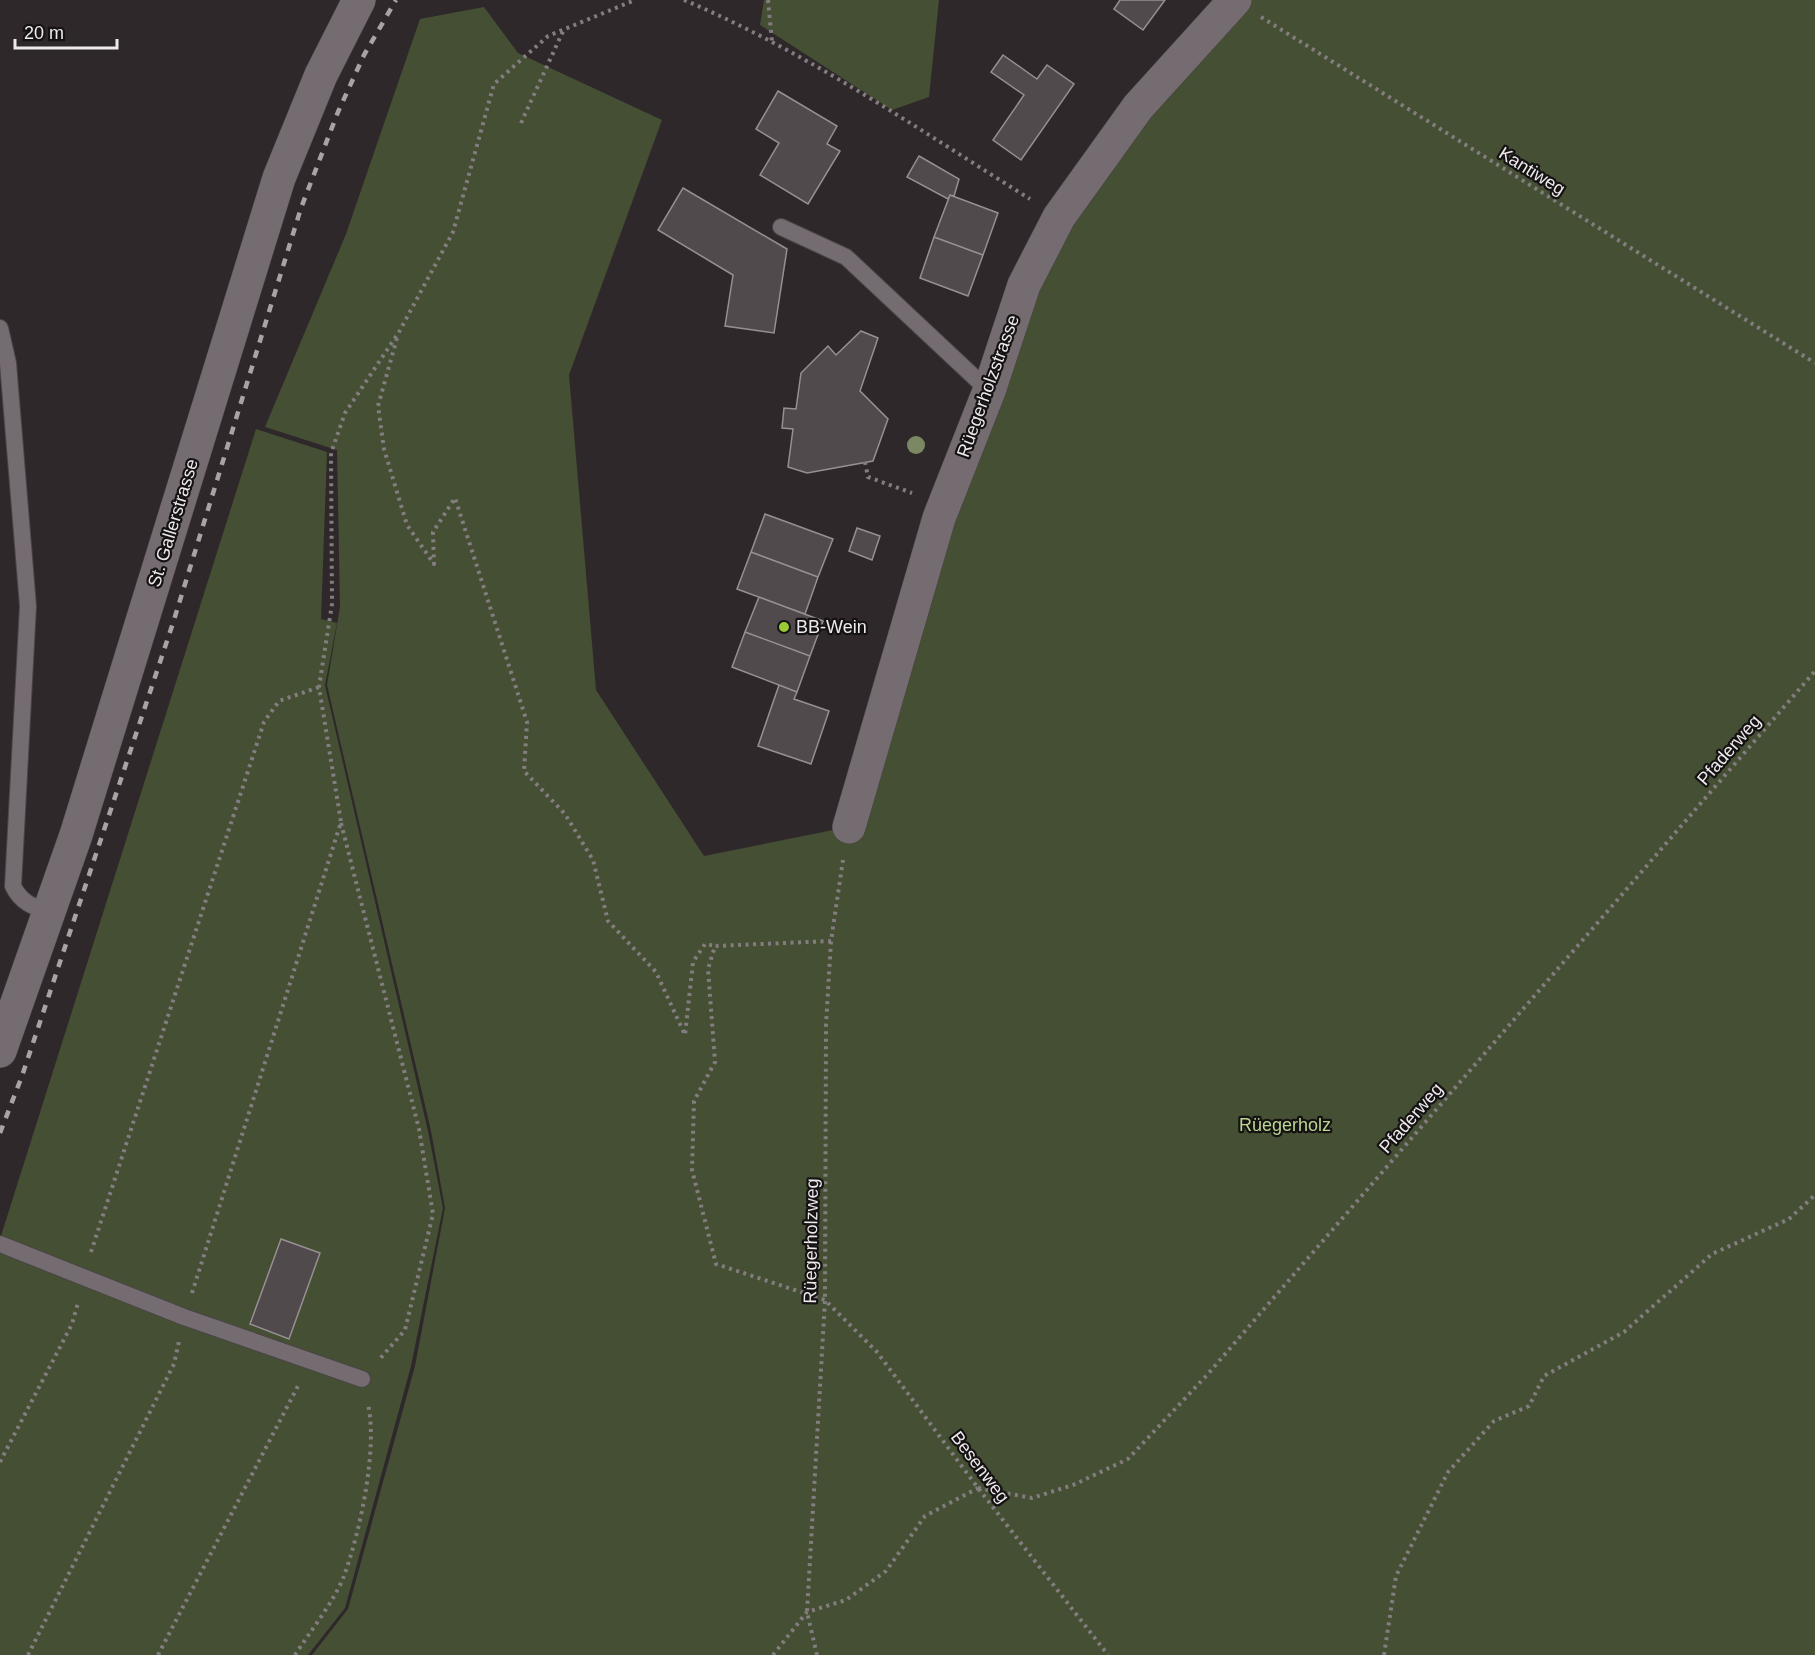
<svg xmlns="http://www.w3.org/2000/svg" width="1815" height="1655" font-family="Helvetica,sans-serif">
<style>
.green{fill:#444f33}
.building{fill:#514a4c;stroke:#978f92;stroke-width:1.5}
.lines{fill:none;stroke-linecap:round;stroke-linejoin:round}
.service-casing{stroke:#4b4547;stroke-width:18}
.minor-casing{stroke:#4b4547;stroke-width:34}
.secondary-casing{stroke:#4b4547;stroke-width:34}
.path{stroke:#847d80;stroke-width:4;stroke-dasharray:3 4.5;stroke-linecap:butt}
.service{stroke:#746c70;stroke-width:16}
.minor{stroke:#746c70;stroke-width:33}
.secondary{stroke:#746c70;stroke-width:33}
.rail{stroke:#a9a3a6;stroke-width:4.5;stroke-dasharray:8 8;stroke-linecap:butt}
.tree{fill:#7c8863}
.poi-dot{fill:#9acb35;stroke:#151213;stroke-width:2}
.labels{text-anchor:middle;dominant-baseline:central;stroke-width:4.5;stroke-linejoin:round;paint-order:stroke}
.street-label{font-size:18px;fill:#eee9eb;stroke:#151213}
.poi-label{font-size:18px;fill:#eee9eb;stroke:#151213;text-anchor:start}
.park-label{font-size:18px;fill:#bbd791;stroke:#151213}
</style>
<rect width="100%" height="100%" fill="#2f282b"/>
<path class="green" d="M764 0H939L929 97 892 110 760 25Z
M1235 0H1815V1655H312L348 1609 415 1366 445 1208 431 1131 327 685 340 607 337 450 265 427 346 234 420 19 484 7 518 53 662 120 569 375 596 690 704 856 848 827 1024 285Z
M256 429 327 452 321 619 337 623 325 685 428 1131 443 1208 411 1366 345 1608 308 1655H0V1239Z"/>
<path class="building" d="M1120 0H1165L1143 30 1114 9Z
M1003 55 1037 79 1047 65 1074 84 1021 160 993 140 1024 95 991 72Z
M778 91 837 126 827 144 840 151 808 204 760 175 779 143 756 129Z
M919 156 959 179 954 196 950 195 948 199 907 177Z
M683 188 787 249 774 333 725 326 733 275 658 230Z
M950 195 998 213 983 255 934 237Z
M934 237 983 255 968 296 920 278Z
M861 331 878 338 860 391 888 419 873 461 807 473 788 467 793 429 782 428 784 408 796 409 801 373 828 346 836 355Z
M765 514 833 539 818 577 751 552Z
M857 528 880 536 872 560 849 551Z
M751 552 818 577 805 614 737 589Z
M759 597 823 621 810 656 745 632Z
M745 632 810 656 797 692 732 667Z
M779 685 797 692 794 699 829 711 811 764 758 746Z
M281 1239 320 1253 289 1339 250 1324Z"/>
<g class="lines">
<g class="service-casing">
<path id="service" d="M781 227 846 257 989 391
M0 328 8 363 28 606 13 886C21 903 34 907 51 913
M0 1244 184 1317 362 1379"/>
</g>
<g class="minor-casing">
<path id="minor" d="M849 827 939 518 989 391 1024 285 1059 217 1138 107 1235 0"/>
</g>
<g class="secondary-casing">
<path id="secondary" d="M0 1051 76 835 279 178 321 75 359 0"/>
</g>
<path class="path" d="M684 0C807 52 918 129 1030 199
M768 0 772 42
M1261 17 1815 363
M521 123 564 29
M397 338 378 406 384 449 407 525 434 564 433 532 455 498 527 722 524 771 565 814 593 860 608 921 656 972 685 1035 693 962 705 944 715 946
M865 462 868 477 912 493
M341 823 419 1129 433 1214 405 1330 378 1361
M831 941 715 946 708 969 715 1062 694 1101 692 1170 716 1264 825 1300 877 1352 978 1488 1108 1655
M91 1252 264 722 279 701 319 687
M192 1293 341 822 319 687 332 604 331 453 345 413 399 332 453 232 494 84 548 36 635 0
M0 1462 72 1324 78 1303
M978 1488 1032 1498 1073 1485 1128 1459 1207 1375 1815 671
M28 1655 174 1364 179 1341
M158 1655 299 1384
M295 1655C309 1633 335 1600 344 1576 360 1532 378 1449 368 1404
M773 1655 807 1612 846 1600 886 1571 925 1516 978 1488
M817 1655 807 1612 825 1300 826 1025 831 941 843 860
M1384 1655 1396 1576 1448 1472 1494 1421 1529 1406 1544 1376 1624 1332 1712 1254 1789 1219 1815 1195"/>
<use href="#service" class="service"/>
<use href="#minor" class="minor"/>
<use href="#secondary" class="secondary"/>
<path class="rail" d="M0 1133 22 1076 173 623 301 208 338 112 364 55 396 0"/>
</g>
<circle class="tree" cx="916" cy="445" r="9"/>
<circle class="poi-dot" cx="784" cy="627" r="6"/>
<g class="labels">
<g class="street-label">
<text transform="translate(1532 171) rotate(32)">Kantiweg</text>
<text transform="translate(988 386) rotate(-70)">Rüegerholzstrasse</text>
<text transform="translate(173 523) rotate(-73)">St. Gallerstrasse</text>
<text transform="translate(1729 750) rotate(-49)">Pfaderweg</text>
<text transform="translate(1411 1118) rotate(-49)">Pfaderweg</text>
<text transform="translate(811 1241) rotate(-89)">Rüegerholzweg</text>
<text transform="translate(980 1467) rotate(53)">Besenweg</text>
</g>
<g class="poi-label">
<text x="796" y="627">BB-Wein</text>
</g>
<g class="park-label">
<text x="1285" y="1125">Rüegerholz</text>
</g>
</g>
<path d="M15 39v9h102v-9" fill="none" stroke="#eee9eb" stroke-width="3"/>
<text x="24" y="39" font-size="18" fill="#eee9eb" stroke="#151213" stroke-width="4.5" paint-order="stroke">20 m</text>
</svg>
